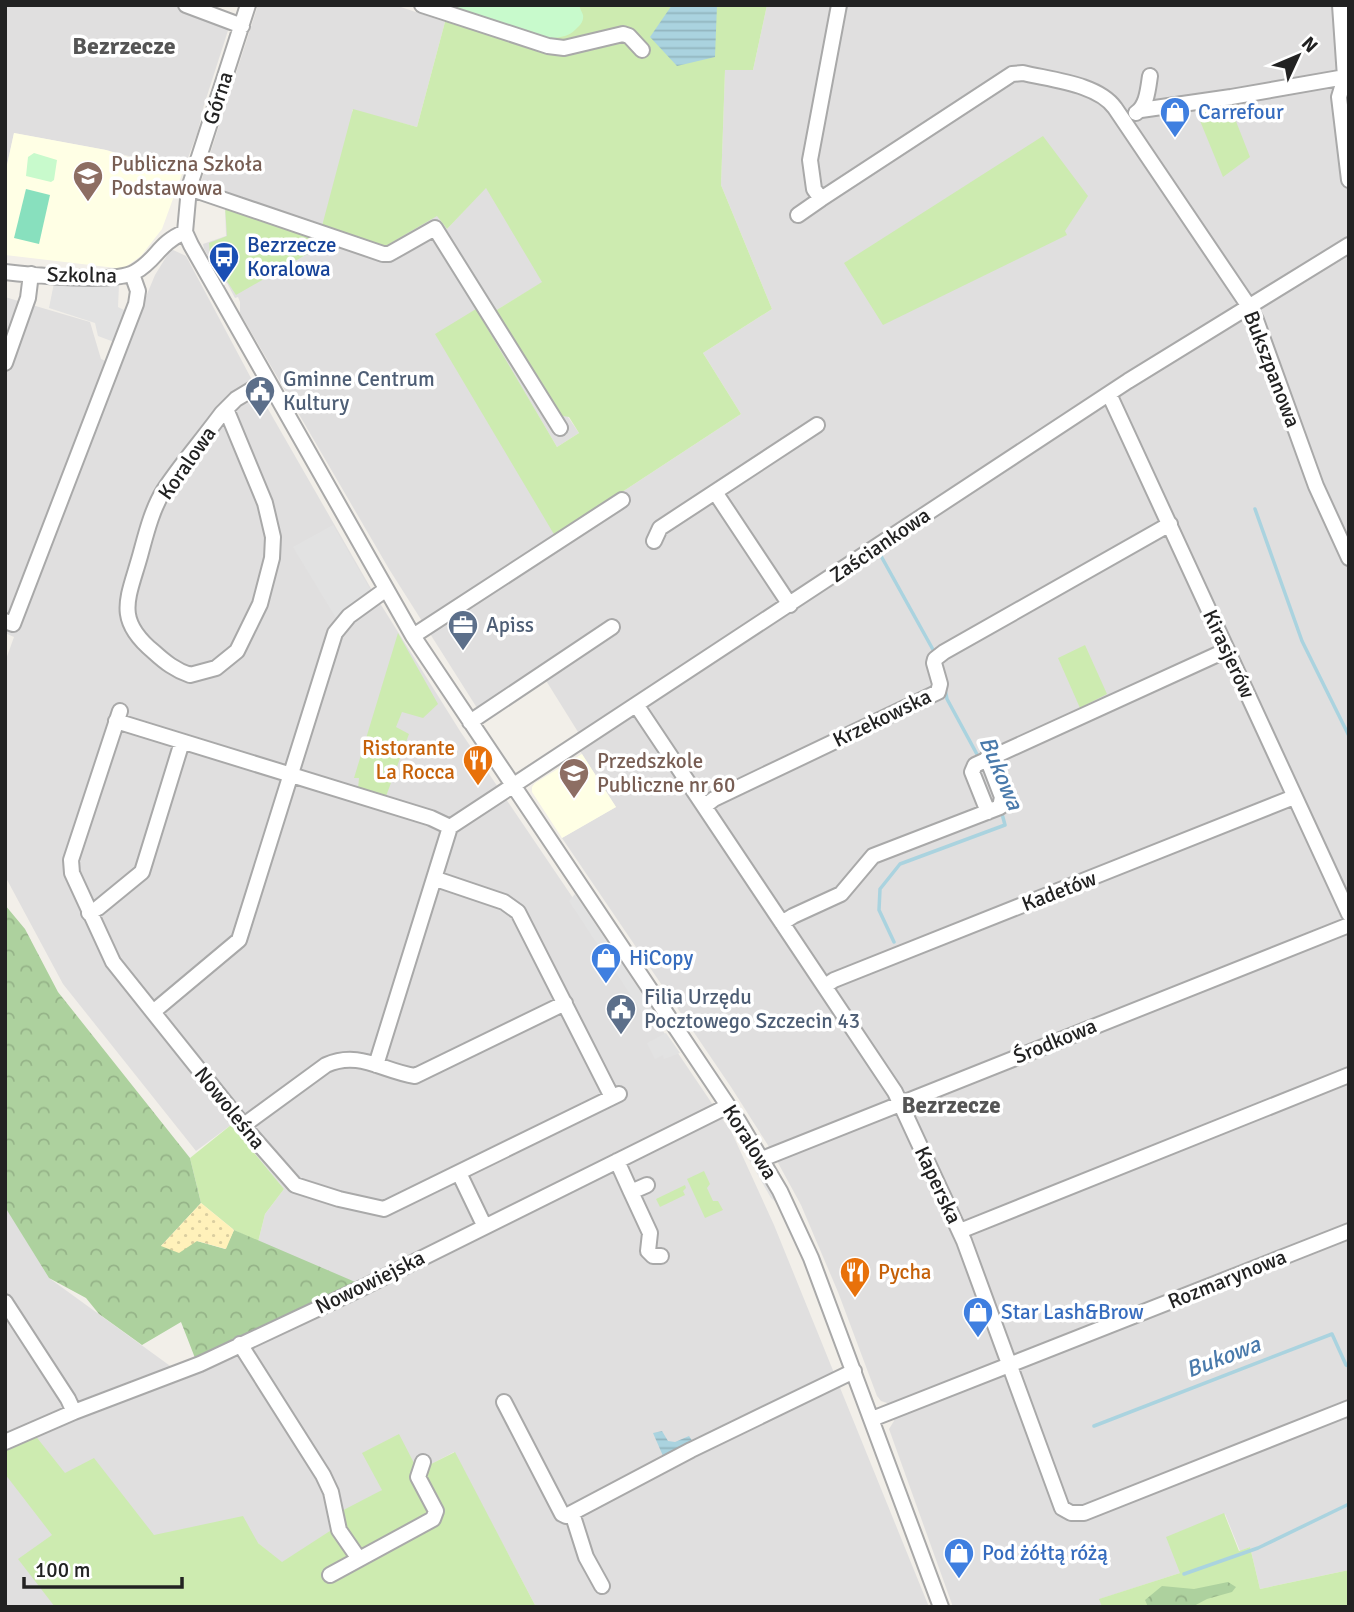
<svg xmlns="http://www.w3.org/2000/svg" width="1354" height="1612" font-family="Signika,sans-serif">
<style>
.residential{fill:#e0dfdf}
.education{fill:#ffffe5}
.grass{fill:#cdebb0}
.forest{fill:url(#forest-crowns)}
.sand{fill:url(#sand-dots)}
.park{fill:#c8facc}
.pitch{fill:#88e0be}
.parking{fill:#e2e2e2}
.water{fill:url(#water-rules)}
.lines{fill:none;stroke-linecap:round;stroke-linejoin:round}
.stream{stroke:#aad3df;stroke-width:3.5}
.minor-casing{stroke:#a9a9a9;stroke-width:18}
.minor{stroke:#fff;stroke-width:14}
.labels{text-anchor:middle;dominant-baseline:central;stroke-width:7;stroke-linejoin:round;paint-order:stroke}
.street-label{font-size:21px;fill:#222;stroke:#fff}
.shop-label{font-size:21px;fill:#366cbe;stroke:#fff;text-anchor:start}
.education-label{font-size:21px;fill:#785e54;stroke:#fff;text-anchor:start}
.transit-label{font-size:21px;fill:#164399;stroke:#fff;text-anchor:start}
.service-label{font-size:21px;fill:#4e5e75;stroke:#fff;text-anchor:start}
.food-label{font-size:21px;fill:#c56008;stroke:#fff;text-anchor:end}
.water-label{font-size:23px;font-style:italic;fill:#4a7aab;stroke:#fff}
.neighbourhood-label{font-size:23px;font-weight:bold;fill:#555;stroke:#fff}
.quarter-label{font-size:24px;font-weight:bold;fill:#555;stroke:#fff}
</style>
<defs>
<pattern id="forest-crowns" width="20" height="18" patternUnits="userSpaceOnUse" patternTransform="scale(1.75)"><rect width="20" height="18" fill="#add19e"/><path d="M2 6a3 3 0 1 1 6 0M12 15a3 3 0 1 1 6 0" fill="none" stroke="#95b388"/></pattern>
<pattern id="sand-dots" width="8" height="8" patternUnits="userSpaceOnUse" patternTransform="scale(1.75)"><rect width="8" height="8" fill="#fff1ba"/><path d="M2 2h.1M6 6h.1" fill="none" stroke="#dacea0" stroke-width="1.8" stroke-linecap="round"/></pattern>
<pattern id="water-rules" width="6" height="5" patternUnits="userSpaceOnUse" patternTransform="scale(1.75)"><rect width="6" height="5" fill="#aad3df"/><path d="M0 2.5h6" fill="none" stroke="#92b5bf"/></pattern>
</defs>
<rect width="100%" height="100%" fill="#f2efe9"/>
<path class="residential" d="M5 5H208L233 15 204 105 198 131 182 174 140 159 106 150 14 133 5 174Z
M258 5H395L445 22 417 127 352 110 384 247 437 215 447 229 486 187 543 282 495 311 579 433 557 447 476 310 555 536 741 414 703 353 772 309 721 185 725 70H753L767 5H1349V1570L1260 1589 1250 1547 1240 1551 1225 1514 1180 1573 1100 1599 1102 1607H953L889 1429 894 1421 887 1403 881 1401 877 1396 838 1292 801 1205 771 1150 731 1087 562 838 616 807 571 737 578 732 545 679 484 719 389 569 240 313V302L238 297 235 298 227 283H224L204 249 203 244 226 236 225 205 222 191 200 185Z
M171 249 186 256 260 395 373 592 460 731 732 1133 774 1225 929 1607H536L454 1452 382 1490 334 1529 282 1563 258 1543 56 1607H5V1206L49 1278 173 1368 369 1288 258 1242 265 1214 284 1189 231 1125 196 1151 63 984 5 876V662L14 637 5 633V297L90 322 101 359 117 366 155 275Z"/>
<path class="education" d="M14 133 106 150 182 174 162 229 141 256 124 268H116L5 255V174Z
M582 754 616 807 562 838 532 792V787L535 783Z"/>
<path class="grass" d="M454 5H767L753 70H725L721 185 772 309 703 353 741 414 555 536 435 334 476 309 557 447 579 433 569 417 557 415 495 311 542 282 486 188 447 229 437 216 384 247 322 226 353 109 417 127 445 22Z
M1230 106 1250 157 1223 177 1196 111Z
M1043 136 1088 196 1065 231 1067 235 883 325 844 263Z
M225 206 328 242 236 295 210 255 209 243 227 236Z
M398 633 438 704 423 718 402 712 396 727 409 734 385 799 358 789 359 778H354Z
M1085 645 1107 694 1080 708 1058 658Z
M231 1125 284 1189 265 1214 258 1242 234 1230 201 1203 190 1158Z
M704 1171 710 1184 707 1188 713 1201H718L723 1210 705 1218 687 1179Z
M685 1185 686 1188 683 1191 685 1195 660 1207 656 1199Z
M34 1434 65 1473 94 1458 154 1535 243 1516 258 1543 282 1562 333 1529 330 1517 382 1490 362 1453 399 1434 415 1465 425 1467 455 1452 536 1607H55L18 1559 52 1535 5 1474V1448Z
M1224 1513 1239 1551 1250 1547 1260 1589 1349 1570V1607H1102L1099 1599 1180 1573 1166 1537Z"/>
<path class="forest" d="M5 905 25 929 58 992 190 1158 201 1203 161 1246 197 1241 225 1249 234 1230 360 1284 195 1358 181 1322 142 1345 99 1314 86 1298 49 1278 5 1207Z
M1228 1582 1236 1587 1232 1592 1207 1599 1192 1607H1148L1145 1600 1162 1586 1194 1589Z"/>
<path class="sand" d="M201 1203 234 1230 226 1249 197 1241 179 1253 161 1246Z"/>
<path class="park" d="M457 5H579C580 9 582 12 583 15 584 21 580 26 576 29 553 54 485 20 459 10Z
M34 153 57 160 54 180 51 182 26 176 28 157Z"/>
<path class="pitch" d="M26 189 50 195 39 244 14 238Z"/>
<path class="parking" d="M54 283 119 285 118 307 126 311 114 342 98 336 95 323 49 308Z
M333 525 371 591 336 618 293 547Z
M575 894 655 1013 652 1012 645 1017 569 901Z
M666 1033 680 1053 664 1059 663 1055 655 1059 647 1043Z
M739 1135 759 1168 778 1204 771 1198 738 1140Z"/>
<path class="water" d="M672 5H717L715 57 677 66 650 37Z
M662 1431 668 1441 675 1442 689 1436 693 1442 663 1456 653 1433Z"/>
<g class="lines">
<path class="stream" d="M1255 509 1302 641 1349 736
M881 556 936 655
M945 689 947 699 979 758
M894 942 879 910 880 889 900 864 1005 825 1001 810
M1094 1426 1332 1334 1346 1365 1349 1366
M1184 1574 1258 1548 1349 1504"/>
<g class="minor-casing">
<path id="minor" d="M186 5 242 26
M248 5 189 188 185 232 191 245 413 636 739 1122 780 1191 811 1258 941 1607
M422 5 548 46 564 48 623 34 629 36 642 50
M839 5 810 160 814 189 821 199 1012 74 1023 73C1052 80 1098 84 1115 108L1248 305 1256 320 1316 486 1349 558
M1340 5 1345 77 1339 97 1349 180
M1141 110 1231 97 1345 77
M1136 113C1147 106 1148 89 1150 76
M189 188 383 254H389L435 228 560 428
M798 215 821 199
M5 272C32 275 114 284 135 272 157 260 158 243 185 232
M5 363 28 298 31 274
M1109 394 1349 914
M226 409 265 503 273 537 272 558 260 604 237 651 216 668 190 675C175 670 165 662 154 652 114 619 128 599 140 556 146 534 152 509 164 490 181 464 203 439 222 413L236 399 266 381
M715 492 790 605
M654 541 660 528 817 425
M5 621 13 624 136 304 138 291 132 274
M413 636 622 500
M637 706 895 1092 964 1241 1062 1508 1071 1513H1084L1349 1408
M120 711 71 860 72 873 113 962 252 1136 295 1185 339 1199 384 1209 619 1094
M116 721 431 818 450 827
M470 722 612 627
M705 806 714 799 938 692 940 684 934 663 935 659 944 652 1170 524
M988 812 972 772 975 765 1227 650
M436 879 504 902 518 912 612 1097
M89 913 98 908 142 872 182 742
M782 923 793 916 841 894 873 856 1000 807 1002 797 987 758
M825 986 834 980 1294 797
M153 1012 239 940 335 633 349 616 385 590
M376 1065 450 827 1128 381 1349 245
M244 1125 326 1065C359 1050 382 1071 415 1076L565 1003
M762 1159 1349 925
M617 1161 631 1192 647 1185
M459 1173 484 1225
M631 1192 650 1233 648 1251 653 1256H661
M960 1231 1349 1075
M5 1302 68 1399 74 1412
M240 1344 323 1475 331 1492 339 1530 359 1559
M504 1402 562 1514 566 1516 691 1450 854 1371
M872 1419 1349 1231
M5 1442 74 1412 200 1364 364 1287 728 1106
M572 1513 586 1557 602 1586
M330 1575 433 1519 436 1511 418 1477 423 1462"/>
</g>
<use href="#minor" class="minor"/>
</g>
<defs>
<g id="shop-pin" transform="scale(1.575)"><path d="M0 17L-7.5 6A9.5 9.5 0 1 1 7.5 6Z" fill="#3f7fe0" stroke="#fff"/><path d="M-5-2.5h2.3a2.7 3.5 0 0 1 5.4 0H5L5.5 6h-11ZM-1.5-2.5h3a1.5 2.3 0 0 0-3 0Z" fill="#fff"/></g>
<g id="school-pin" transform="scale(1.575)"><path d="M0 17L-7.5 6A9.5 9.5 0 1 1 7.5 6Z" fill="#8d6e63" stroke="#fff"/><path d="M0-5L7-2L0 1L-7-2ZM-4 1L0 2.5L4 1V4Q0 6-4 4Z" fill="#fff"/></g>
<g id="bus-pin" transform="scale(1.575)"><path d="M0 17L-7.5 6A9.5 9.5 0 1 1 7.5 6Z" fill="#1a4fb4" stroke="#fff"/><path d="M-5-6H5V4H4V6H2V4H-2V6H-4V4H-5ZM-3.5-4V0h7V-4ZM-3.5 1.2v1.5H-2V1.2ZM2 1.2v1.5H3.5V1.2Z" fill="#fff"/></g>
<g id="civic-pin" transform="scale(1.575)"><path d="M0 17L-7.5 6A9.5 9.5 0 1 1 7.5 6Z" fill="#5c6f8a" stroke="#fff"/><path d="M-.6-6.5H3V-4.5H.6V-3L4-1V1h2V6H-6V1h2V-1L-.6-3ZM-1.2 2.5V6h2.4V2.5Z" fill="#fff"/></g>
<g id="office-pin" transform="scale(1.575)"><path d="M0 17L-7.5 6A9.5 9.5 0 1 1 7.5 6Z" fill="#5c6f8a" stroke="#fff"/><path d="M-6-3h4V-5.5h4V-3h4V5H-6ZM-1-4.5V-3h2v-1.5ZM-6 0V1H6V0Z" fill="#fff"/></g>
<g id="restaurant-pin" transform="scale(1.575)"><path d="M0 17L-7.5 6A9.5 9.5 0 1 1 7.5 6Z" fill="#e8710a" stroke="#fff"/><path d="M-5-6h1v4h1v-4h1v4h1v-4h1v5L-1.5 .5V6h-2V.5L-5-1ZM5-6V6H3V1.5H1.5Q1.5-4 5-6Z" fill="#fff"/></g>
</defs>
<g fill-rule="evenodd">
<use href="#shop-pin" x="1175" y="112"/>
<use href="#school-pin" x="88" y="176"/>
<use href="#bus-pin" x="224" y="257"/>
<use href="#civic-pin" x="260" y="391"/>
<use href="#office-pin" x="463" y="625"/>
<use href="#restaurant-pin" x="478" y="760"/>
<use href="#school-pin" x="574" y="773"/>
<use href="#shop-pin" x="606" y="958"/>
<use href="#civic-pin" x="621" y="1009"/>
<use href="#restaurant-pin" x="855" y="1272"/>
<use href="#shop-pin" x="978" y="1312"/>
<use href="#shop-pin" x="959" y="1553"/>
</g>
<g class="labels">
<g class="street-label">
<text transform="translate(218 98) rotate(-72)">Górna</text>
<text transform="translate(82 275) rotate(1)">Szkolna</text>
<text transform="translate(1272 369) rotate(69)">Bukszpanowa</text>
<text transform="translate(187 463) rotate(-55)">Koralowa</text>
<text transform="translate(880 545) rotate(-34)">Zaściankowa</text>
<text transform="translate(1229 654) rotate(65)">Kirasjerów</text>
<text transform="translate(882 718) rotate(-26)">Krzekowska</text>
<text transform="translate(1059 891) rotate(-21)">Kadetów</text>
<text transform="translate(1055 1041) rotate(-22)">Środkowa</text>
<text transform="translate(230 1108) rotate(51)">Nowoleśna</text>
<text transform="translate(750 1142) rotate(58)">Koralowa</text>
<text transform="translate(938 1185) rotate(65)">Kaperska</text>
<text transform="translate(1227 1279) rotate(-22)">Rozmarynowa</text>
<text transform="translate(370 1282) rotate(-26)">Nowowiejska</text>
</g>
<g class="shop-label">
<text x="1198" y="112">Carrefour</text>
<text x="629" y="958">HiCopy</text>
<text x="1001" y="1312">Star Lash&amp;Brow</text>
<text x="982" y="1553">Pod żółtą różą</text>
</g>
<g class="education-label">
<text x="111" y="164">Publiczna Szkoła<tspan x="111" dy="24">Podstawowa</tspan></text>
<text x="597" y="761">Przedszkole<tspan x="597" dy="24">Publiczne nr 60</tspan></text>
</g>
<g class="transit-label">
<text x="247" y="245">Bezrzecze<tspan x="247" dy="24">Koralowa</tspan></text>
</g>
<g class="service-label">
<text x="283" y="379">Gminne Centrum<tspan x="283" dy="24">Kultury</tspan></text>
<text x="486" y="625">Apiss</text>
<text x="644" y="997">Filia Urzędu<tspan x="644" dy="24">Pocztowego Szczecin 43</tspan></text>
</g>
<g class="food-label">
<text x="455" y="748">Ristorante<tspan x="455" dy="24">La Rocca</tspan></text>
<text x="878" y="1272" text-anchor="start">Pycha</text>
</g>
<g class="water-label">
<text transform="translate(1001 773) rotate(67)">Bukowa</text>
<text transform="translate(1223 1357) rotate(-21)">Bukowa</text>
</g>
<g class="neighbourhood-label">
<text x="951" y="1105">Bezrzecze</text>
</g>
<g class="quarter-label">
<text x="124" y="46">Bezrzecze</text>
</g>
</g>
<rect width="1354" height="1612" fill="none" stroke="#222222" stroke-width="14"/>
<g transform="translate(1298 56) rotate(46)" stroke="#ffffff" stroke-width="5" paint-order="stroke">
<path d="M0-5L12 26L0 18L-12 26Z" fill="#222222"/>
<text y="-10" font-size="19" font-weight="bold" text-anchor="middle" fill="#222222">N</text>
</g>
<path d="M24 1577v10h158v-10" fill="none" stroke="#222222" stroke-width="3.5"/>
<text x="35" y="1577" font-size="21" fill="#222222" stroke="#ffffff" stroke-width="5" paint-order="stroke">100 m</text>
</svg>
